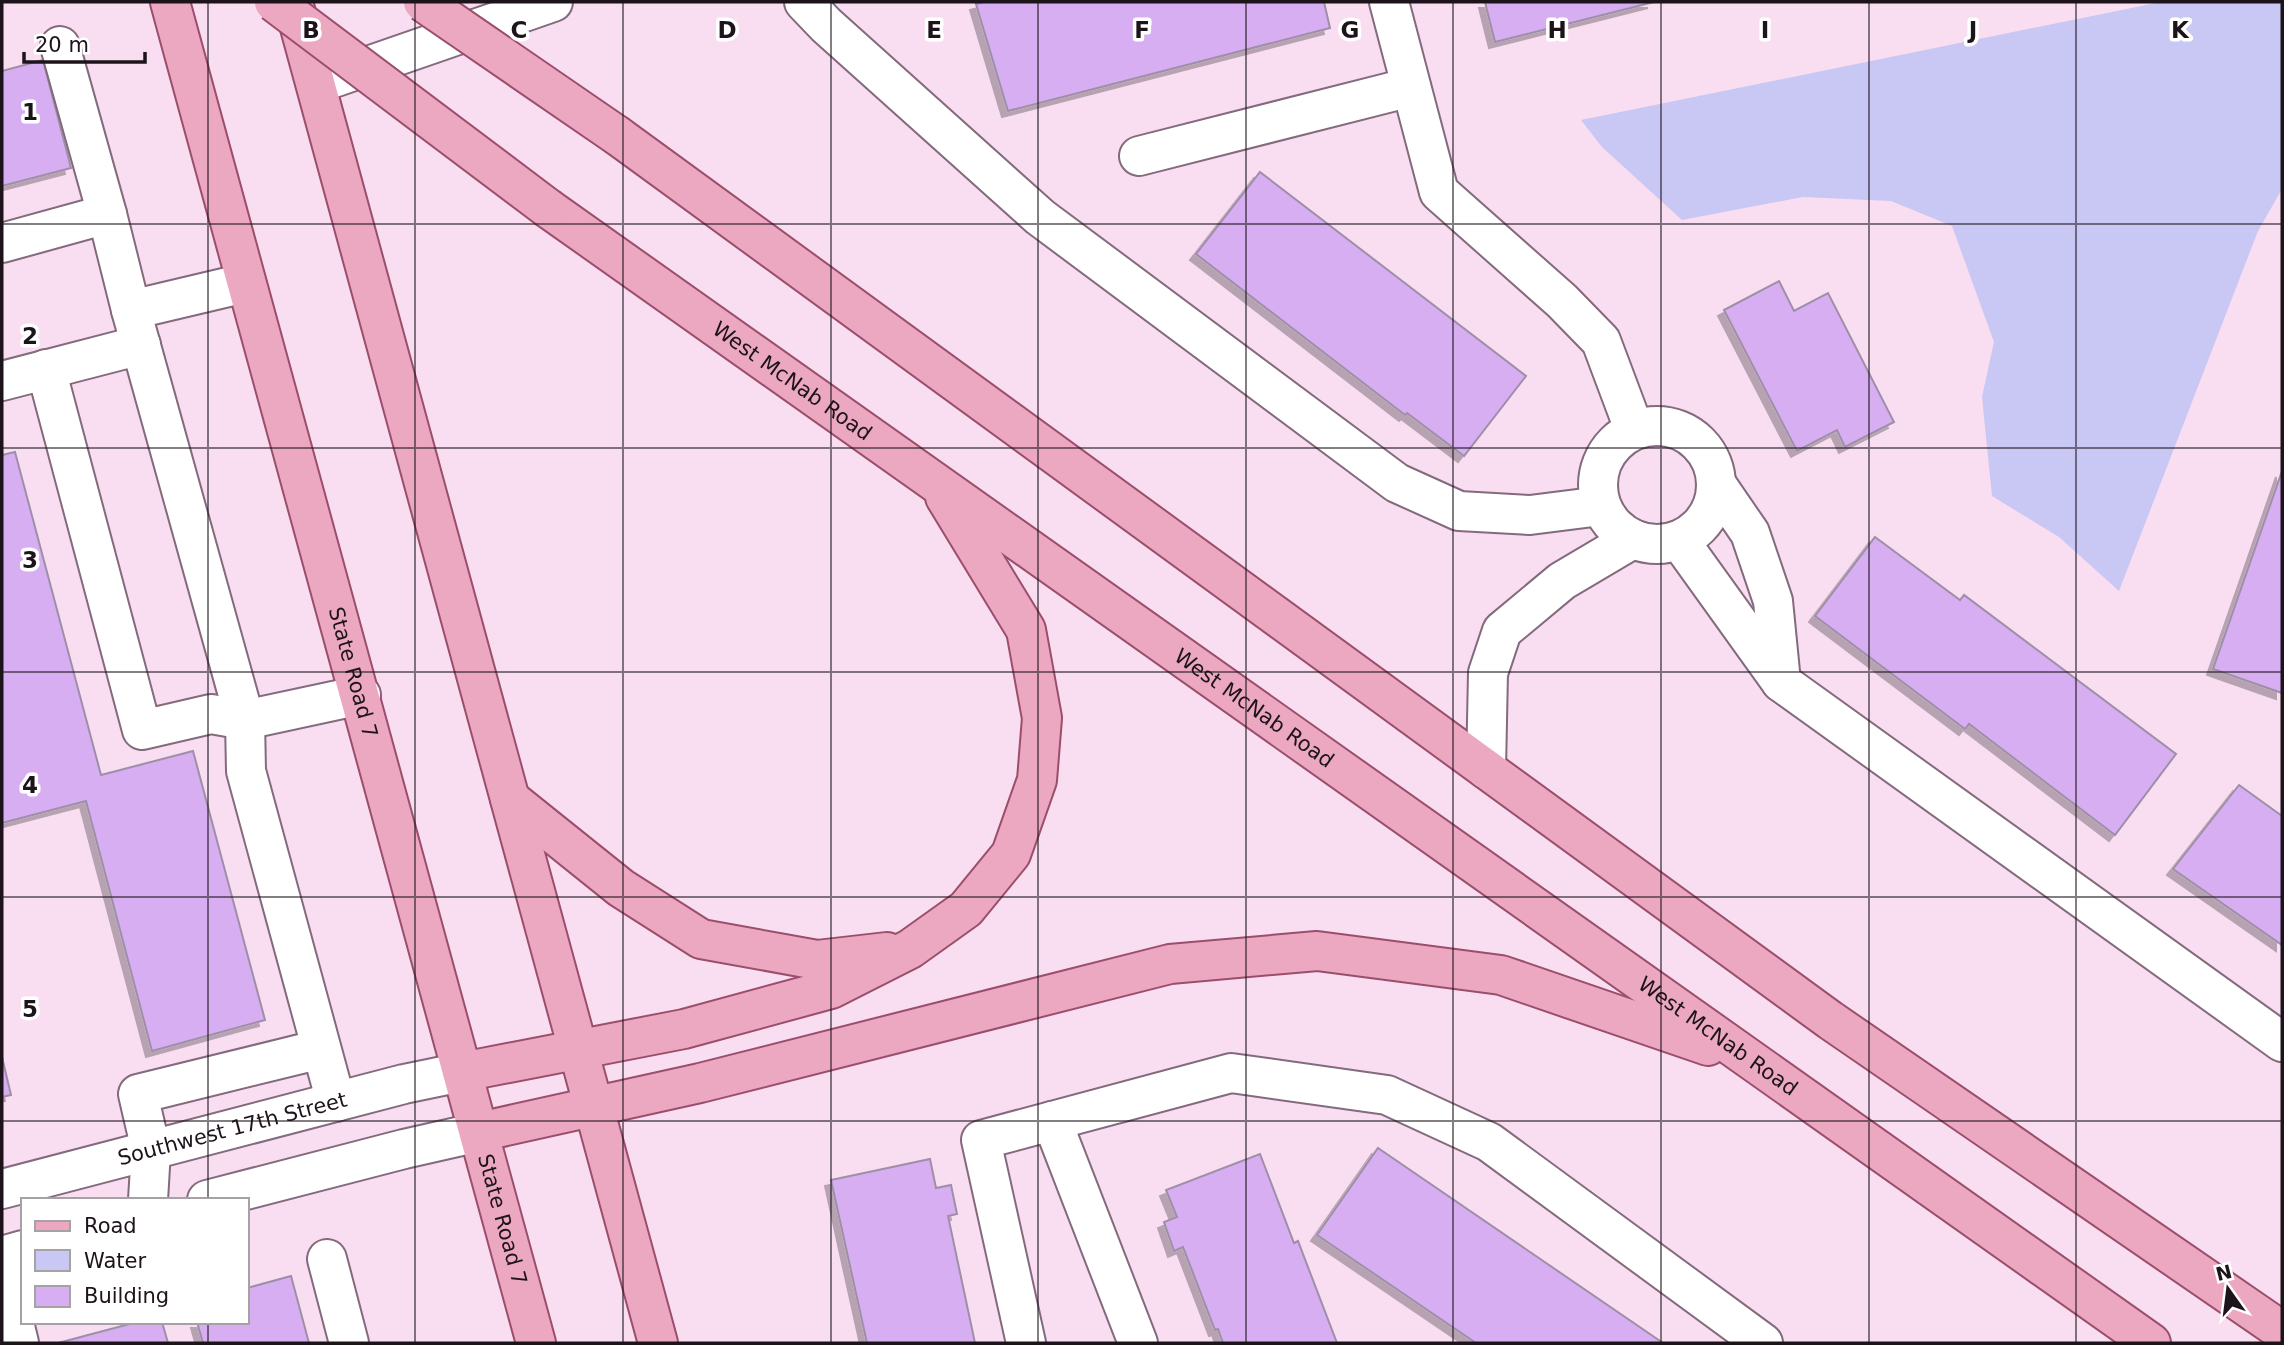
<svg xmlns="http://www.w3.org/2000/svg" width="2284" height="1345" font-family="'DejaVu Sans',sans-serif">
<style>
.water{fill:#c9c7f3}
.building{fill:#d7aef1;stroke:#9e8fa8;stroke-width:2;filter:url(#shadow)}
.lines{fill:none;stroke-linecap:round;stroke-linejoin:round}
.minor-casing{stroke:#836a7c;stroke-width:42}
.major-casing{stroke:#9b4e6b;stroke-width:42}
.minor{stroke:#fff;stroke-width:38}
.major{stroke:#eca8c0;stroke-width:38}
.major-bridge-casing{stroke:#9b4e6b;stroke-width:42;stroke-linecap:butt}
.major-bridge{stroke:#eca8c0;stroke-width:38}
.grid{fill:none;stroke:#1d141b;stroke-width:2;stroke-opacity:0.55}
.labels{text-anchor:middle;dominant-baseline:central;stroke-width:7;stroke-linejoin:round;paint-order:stroke}
.street-label{font-size:21px;fill:#1d141b;stroke:#fff}
.grid-label{font-size:23px;text-anchor:middle;font-weight:bold;fill:#1d141b;stroke:#fff;stroke-width:7;stroke-linejoin:round;paint-order:stroke}
</style>
<defs>
<filter id="shadow"><feDropShadow dx="-6" dy="6" stdDeviation="0" flood-color="#0004"/></filter>
</defs>
<rect width="100%" height="100%" fill="#f9ddf1"/>
<path class="water" d="M2161 2H2282V189L2258 231 2119 591 2059 537 1992 496 1982 397 1994 342 1952 226 1891 201 1803 197 1682 220 1602 147 1581 120Z"/>
<path class="building" d="M984 2H1324L1330 28 1008 111 976 4Z
M1485 2H1654L1495 42Z
M43 60 71 168 2 186V71Z
M1260 172 1526 376 1464 456 1407 413 1405 415 1196 254Z
M1779 281 1794 311 1828 293 1894 422 1845 447 1837 430 1797 451 1724 310Z
M15 452 101 775 193 751 265 1020 152 1051 86 801 2 823V455Z
M2282 471V693L2213 669Z
M1875 537 1960 600 1964 595 2176 754 2115 835 1969 724 1965 729 1815 616Z
M2239 785 2282 816V945L2173 869Z
M2 1057 11 1095 2 1097Z
M1378 1148 1663 1343H1476L1317 1235Z
M1260 1154 1294 1243 1298 1241 1337 1343H1223L1218 1329 1215 1330 1183 1247 1174 1251 1164 1222 1177 1217 1166 1190Z
M930 1159 936 1188 951 1185 957 1214 948 1216 975 1343H867L831 1180Z
M291 1276 309 1343H203L197 1322H247V1288Z
M137 1322H162L168 1343H58Z"/>
<g class="lines">
<g class="minor-casing">
<g id="minor">
<path d="M804 2 826 25 1040 217 1397 483 1459 511 1530 515 1601 506"/>
<path d="M1389 2 1439 192 1562 301 1601 341 1634 429"/>
<path d="M60 46 107 214 131 310 245 283"/>
<path d="M316 84 553 2"/>
<path d="M1139 156 1411 87"/>
<path d="M2 243 107 214"/>
<path d="M131 310 245 720 246 771 336 1102"/>
<path d="M46 369 142 730 211 714 245 720 361 695"/>
<path d="M2 381 141 345"/>
<circle cx="1657" cy="485" r="59"/>
<path d="M1717 485 1750 533 1773 601 1781 682"/>
<path d="M1679 540 1781 682 2282 1042"/>
<path d="M1486 769 1488 673 1502 631 1562 581 1633 539"/>
<path d="M1052 1121 1138 1343"/>
<path id="s1" d="M2 1189 404 1084 462 1072"/>
<path d="M148 1200 151 1150 138 1094 321 1049"/>
<path d="M207 1200 404 1149 479 1132"/>
<path d="M2 1256 23 1250"/>
<path d="M327 1259 349 1343"/>
<path d="M2 1273 19 1343"/>
<path d="M1026 1343 981 1140 1231 1073 1387 1095 1489 1142 1763 1343"/>
</g>
</g>
<g class="major-casing">
<g id="major">
<path id="s2" d="M170 2 536 1343"/>
<path d="M293 2 658 1343"/>
<path d="M618 136 1830 1020 2282 1331"/>
<path id="s3" d="M549 209 2151 1343"/>
<path d="M510 799 621 888 701 939 817 960 887 952"/>
<path d="M462 1072 684 1029 831 989 910 949 966 909 1011 854 1037 780 1042 718 1026 630 945 497"/>
<path d="M479 1132 700 1083 1170 964 1317 951 1501 975 1708 1046"/>
</g>
</g>
<use href="#minor" class="minor"/>
<use href="#major" class="major"/>
<g class="major-bridge-casing">
<path id="major-bridge" d="M274 2 549 209
M423 2 618 136"/>
</g>
<use href="#major-bridge" class="major-bridge"/>
</g>
<path class="grid" d="M208 2V1200M415 2V1343M623 2V1343M831 2V1343M1038 2V1343M1246 2V1343M1453 2V1343M1661 2V1343M1869 2V1343M2076 2V1343M2 224H2282M2 448H2282M2 672H2282M2 897H2282M2 1121H2282M208 1322V1343"/>
<g class="labels">
<g class="street-label">
<text stroke="none"><textPath href="#s3" startOffset="298">West McNab Road</textPath></text>
<text stroke="none"><textPath href="#s2" startOffset="695">State Road 7</textPath></text>
<text stroke="none"><textPath href="#s3" startOffset="864">West McNab Road</textPath></text>
<text stroke="none"><textPath href="#s3" startOffset="1432">West McNab Road</textPath></text>
<text stroke="none"><textPath href="#s1" startOffset="238">Southwest 17th Street</textPath></text>
<text stroke="none"><textPath href="#s2" startOffset="1262">State Road 7</textPath></text>
</g>
</g>
<g class="grid-label">
<text x="311" y="38">B</text>
<text x="519" y="38">C</text>
<text x="727" y="38">D</text>
<text x="934" y="38">E</text>
<text x="1142" y="38">F</text>
<text x="1350" y="38">G</text>
<text x="1557" y="38">H</text>
<text x="1765" y="38">I</text>
<text x="1973" y="38">J</text>
<text x="2180" y="38">K</text>
<text x="30" y="120">1</text>
<text x="30" y="344">2</text>
<text x="30" y="568">3</text>
<text x="30" y="793">4</text>
<text x="30" y="1017">5</text>
</g>
<rect width="2284" height="1345" fill="none" stroke="#1d141b" stroke-width="7"/>
<rect x="21" y="1198" width="228" height="126" fill="#ffffff" stroke="#a5a1a4" stroke-width="2"/>
<rect x="35" y="1221" width="35" height="10" fill="#eca8c0" stroke="#a5a1a4" stroke-width="2"/>
<text x="84" y="1233" font-size="21" fill="#1d141b">Road</text>
<rect x="35" y="1250" width="35" height="21" fill="#c9c7f3" stroke="#a5a1a4" stroke-width="2"/>
<text x="84" y="1268" font-size="21" fill="#1d141b">Water</text>
<rect x="35" y="1286" width="35" height="21" fill="#d7aef1" stroke="#a5a1a4" stroke-width="2"/>
<text x="84" y="1303" font-size="21" fill="#1d141b">Building</text>
<g transform="translate(2228 1289) rotate(346)" stroke="#ffffff" stroke-width="5" paint-order="stroke">
<path d="M0-5L12 26L0 18L-12 26Z" fill="#1d141b"/>
<text y="-10" font-size="19" font-weight="bold" text-anchor="middle" fill="#1d141b">N</text>
</g>
<path d="M24 52v10h121v-10" fill="none" stroke="#1d141b" stroke-width="3.5"/>
<text x="35" y="52" font-size="21" fill="#1d141b" stroke="#ffffff" stroke-width="5" paint-order="stroke">20 m</text>
</svg>
